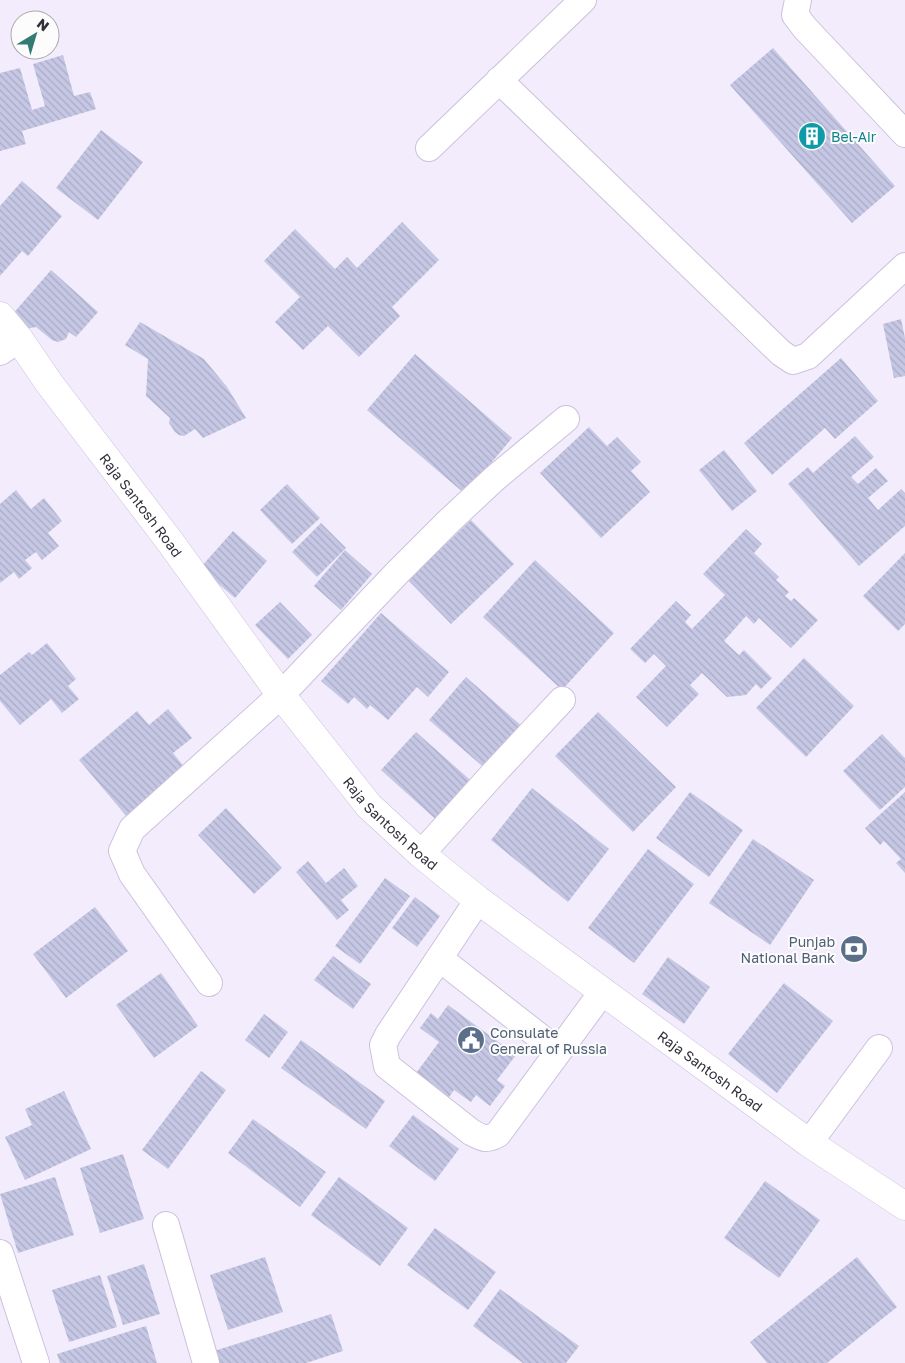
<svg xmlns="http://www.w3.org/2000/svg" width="905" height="1363" font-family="'Golos Text',sans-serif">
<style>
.building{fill:url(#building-back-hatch)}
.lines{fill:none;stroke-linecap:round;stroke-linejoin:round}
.minor-casing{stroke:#ccc1dc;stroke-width:28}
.major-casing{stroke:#ccc1dc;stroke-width:29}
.minor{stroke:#fff;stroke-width:26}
.major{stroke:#fff;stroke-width:28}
.labels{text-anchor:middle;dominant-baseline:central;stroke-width:4;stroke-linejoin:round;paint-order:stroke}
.culture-label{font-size:14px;fill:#0d838f;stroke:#fcfcfc;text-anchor:start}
.street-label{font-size:14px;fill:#332f3a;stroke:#fcfcfc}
.service-label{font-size:14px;fill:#4e5e75;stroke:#fcfcfc;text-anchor:end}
</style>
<defs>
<pattern id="building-back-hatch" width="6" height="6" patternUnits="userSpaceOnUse" patternTransform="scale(1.25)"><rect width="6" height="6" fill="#c5c7e4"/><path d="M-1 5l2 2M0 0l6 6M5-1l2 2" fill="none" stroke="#aaabc4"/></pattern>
</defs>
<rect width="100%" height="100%" fill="#f2ecfd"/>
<path class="building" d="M773 48 895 186 852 223 730 85Z
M63 55 74 96 90 92 96 109 22 131 26 144 0 151V73L20 68 32 110 45 106 33 64Z
M101 130 143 162 98 220 56 188Z
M22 181 62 216 28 256 22 251 0 276V206Z
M402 222 439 260 392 307 400 316 359 357 328 326 303 350 275 322 300 297 264 261 295 229 335 269 347 257 357 268Z
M51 270 98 312 76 337 69 332 66 339 58 342 52 340 36 327 26 329 11 316Z
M901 319 905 338V376L894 378 883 324Z
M140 322 204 359 227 387 246 418 203 438 195 429 184 436 179 435 175 432 169 423 170 418 146 396 148 359 125 345Z
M415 354 512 438 465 494 367 410Z
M841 358 878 401 835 439 825 428 772 475 744 443Z
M589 427 607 446 617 437 641 462 631 471 650 492 601 538 540 473Z
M855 436 874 457 851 477 858 484 876 468 888 481 868 498 878 510 901 489 905 493V526L859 566 788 484 808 467 813 473Z
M724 450 757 491 732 511 699 470Z
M287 484 320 518 292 544 260 510Z
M16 490 31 509 44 498 62 521 48 533 59 546 42 560 36 552 25 560 32 568 19 579 14 572 0 583V504Z
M471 520 514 564 451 624 408 580Z
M321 523 346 548 317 577 292 552Z
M746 529 762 544 754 553 779 577 776 580 789 592 785 596 791 601 794 598 818 620 791 648 759 618 754 624 746 616 724 641 739 655 744 650 772 678 761 689 756 684 746 695 727 697 702 673 690 685 699 694 667 727 636 697 666 666 654 654 645 663 630 649 676 601 691 615 685 622 692 629 725 595 703 574Z
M233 531 267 561 235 598 200 568Z
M345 550 372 574 341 610 314 586Z
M905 553V624L898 631 863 596Z
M535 560 614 633 562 690 483 617Z
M280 602 312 635 288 659 255 625Z
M381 613 449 672 428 697 417 687 388 720 370 705 367 709 354 697 348 704 321 681Z
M47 643 76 679 68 686 79 699 62 713 51 699 20 725 0 701V675L29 652 32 655Z
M804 658 854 706 806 757 756 708Z
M466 677 525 729 488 771 429 720Z
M168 709 192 738 173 753 186 769 128 818 79 760 137 711 149 725Z
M598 712 676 787 633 832 555 756Z
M416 732 477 786 442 825 381 770Z
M882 734 905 758V787L880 810 843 771Z
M532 788 609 849 568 902 491 840Z
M690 792 743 830 709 877 656 838Z
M905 792V873L896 863 901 859 884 841 880 845 865 828Z
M226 808 282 868 254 894 198 835Z
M753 839 814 880 770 945 709 903Z
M648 849 694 884 634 963 588 928Z
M308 861 326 883 344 868 358 886 341 900 349 910 337 920 296 872Z
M385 878 410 896 360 964 335 946Z
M415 897 440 916 417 947 392 928Z
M95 907 128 951 66 998 33 954Z
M333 956 371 984 353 1009 314 980Z
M668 957 710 987 684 1024 642 994Z
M161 973 198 1026 154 1058 116 1005Z
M784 983 833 1021 777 1093 728 1054Z
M448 1005 516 1055 497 1080 505 1086 490 1106 476 1095 471 1102 454 1090 447 1100 414 1076 439 1042 420 1028 431 1013 438 1019Z
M264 1014 288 1032 269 1058 245 1040Z
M301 1040 385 1101 366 1129 281 1068Z
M201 1071 226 1090 168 1169 142 1150Z
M64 1091 91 1149 25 1180 5 1137 32 1125 25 1109Z
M413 1115 459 1149 435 1181 389 1146Z
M253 1119 326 1172 300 1207 228 1153Z
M123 1154 144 1219 100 1233 80 1168Z
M55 1177 74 1235 18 1253 0 1194Z
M339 1177 408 1228 380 1266 311 1215Z
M765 1181 820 1220 779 1278 724 1238Z
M435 1228 496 1272 468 1310 407 1265Z
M265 1257 283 1312 228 1330 210 1275Z
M857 1257 897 1307 827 1363H767L750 1342Z
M144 1264 160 1314 123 1325 107 1276Z
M100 1275 117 1327 69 1342 52 1290Z
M500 1289 579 1346 566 1363H523L473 1326Z
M331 1314 343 1351 306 1363H215L211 1352Z
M146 1326 157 1363H60L57 1354Z"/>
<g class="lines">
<g class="minor-casing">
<path id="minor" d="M798 0 795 15 805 28 905 134
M499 80 781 353 793 361 808 356 905 266
M429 148 583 0
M0 352 19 339
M421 854 493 774 562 700
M478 900 388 1035 383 1045 387 1066 471 1132C482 1138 486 1141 498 1134L603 991
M439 958 558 1051
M209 983 132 874 122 851 132 829 281 695 397 573 448 522 494 479 566 419
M809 1143 879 1048
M166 1225 206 1363
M0 1253 36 1363"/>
</g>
<g class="major-casing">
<g id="major">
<path id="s1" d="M0 316 19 339 49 383 168 539 281 695 369 806 421 854 478 900 809 1143 905 1206"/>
</g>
</g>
<use href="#minor" class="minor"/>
<use href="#major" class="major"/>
</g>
<defs>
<g id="building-disc" transform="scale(1.4375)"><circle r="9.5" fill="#0f9aa8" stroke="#fcfcfc"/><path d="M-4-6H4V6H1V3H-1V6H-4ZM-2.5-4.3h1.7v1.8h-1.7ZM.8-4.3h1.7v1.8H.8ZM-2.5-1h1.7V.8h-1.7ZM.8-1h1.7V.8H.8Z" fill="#fff"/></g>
<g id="bank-disc" transform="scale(1.4375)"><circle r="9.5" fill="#5c6f8a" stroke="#fcfcfc"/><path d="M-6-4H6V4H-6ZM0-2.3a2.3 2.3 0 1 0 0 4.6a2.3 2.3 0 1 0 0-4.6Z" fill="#fff"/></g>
<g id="civic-disc" transform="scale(1.4375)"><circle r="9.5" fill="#5c6f8a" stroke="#fcfcfc"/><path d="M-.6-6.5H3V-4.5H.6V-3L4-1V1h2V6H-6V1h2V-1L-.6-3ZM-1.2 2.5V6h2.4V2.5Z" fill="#fff"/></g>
</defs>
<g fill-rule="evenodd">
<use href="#building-disc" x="812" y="136"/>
<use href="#bank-disc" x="854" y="949"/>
<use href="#civic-disc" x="471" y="1040"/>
</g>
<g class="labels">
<g class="culture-label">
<text x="831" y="136">Bel-Air</text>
</g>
<g class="street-label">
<text stroke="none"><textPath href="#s1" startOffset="236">Raja Santosh Road</textPath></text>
<text stroke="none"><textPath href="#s1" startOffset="641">Raja Santosh Road</textPath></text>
<text stroke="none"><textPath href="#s1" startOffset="1046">Raja Santosh Road</textPath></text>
</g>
<g class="service-label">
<text x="835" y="941">Punjab<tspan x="835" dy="16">National Bank</tspan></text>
<text x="490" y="1032" text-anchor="start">Consulate<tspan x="490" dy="16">General of Russia</tspan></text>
</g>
</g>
<g transform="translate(35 35) rotate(38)"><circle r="24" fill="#fcfcfc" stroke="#acaaae"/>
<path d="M0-4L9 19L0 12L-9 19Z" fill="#337a72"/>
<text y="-8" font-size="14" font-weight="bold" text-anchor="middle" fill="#332f3a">N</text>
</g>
</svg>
